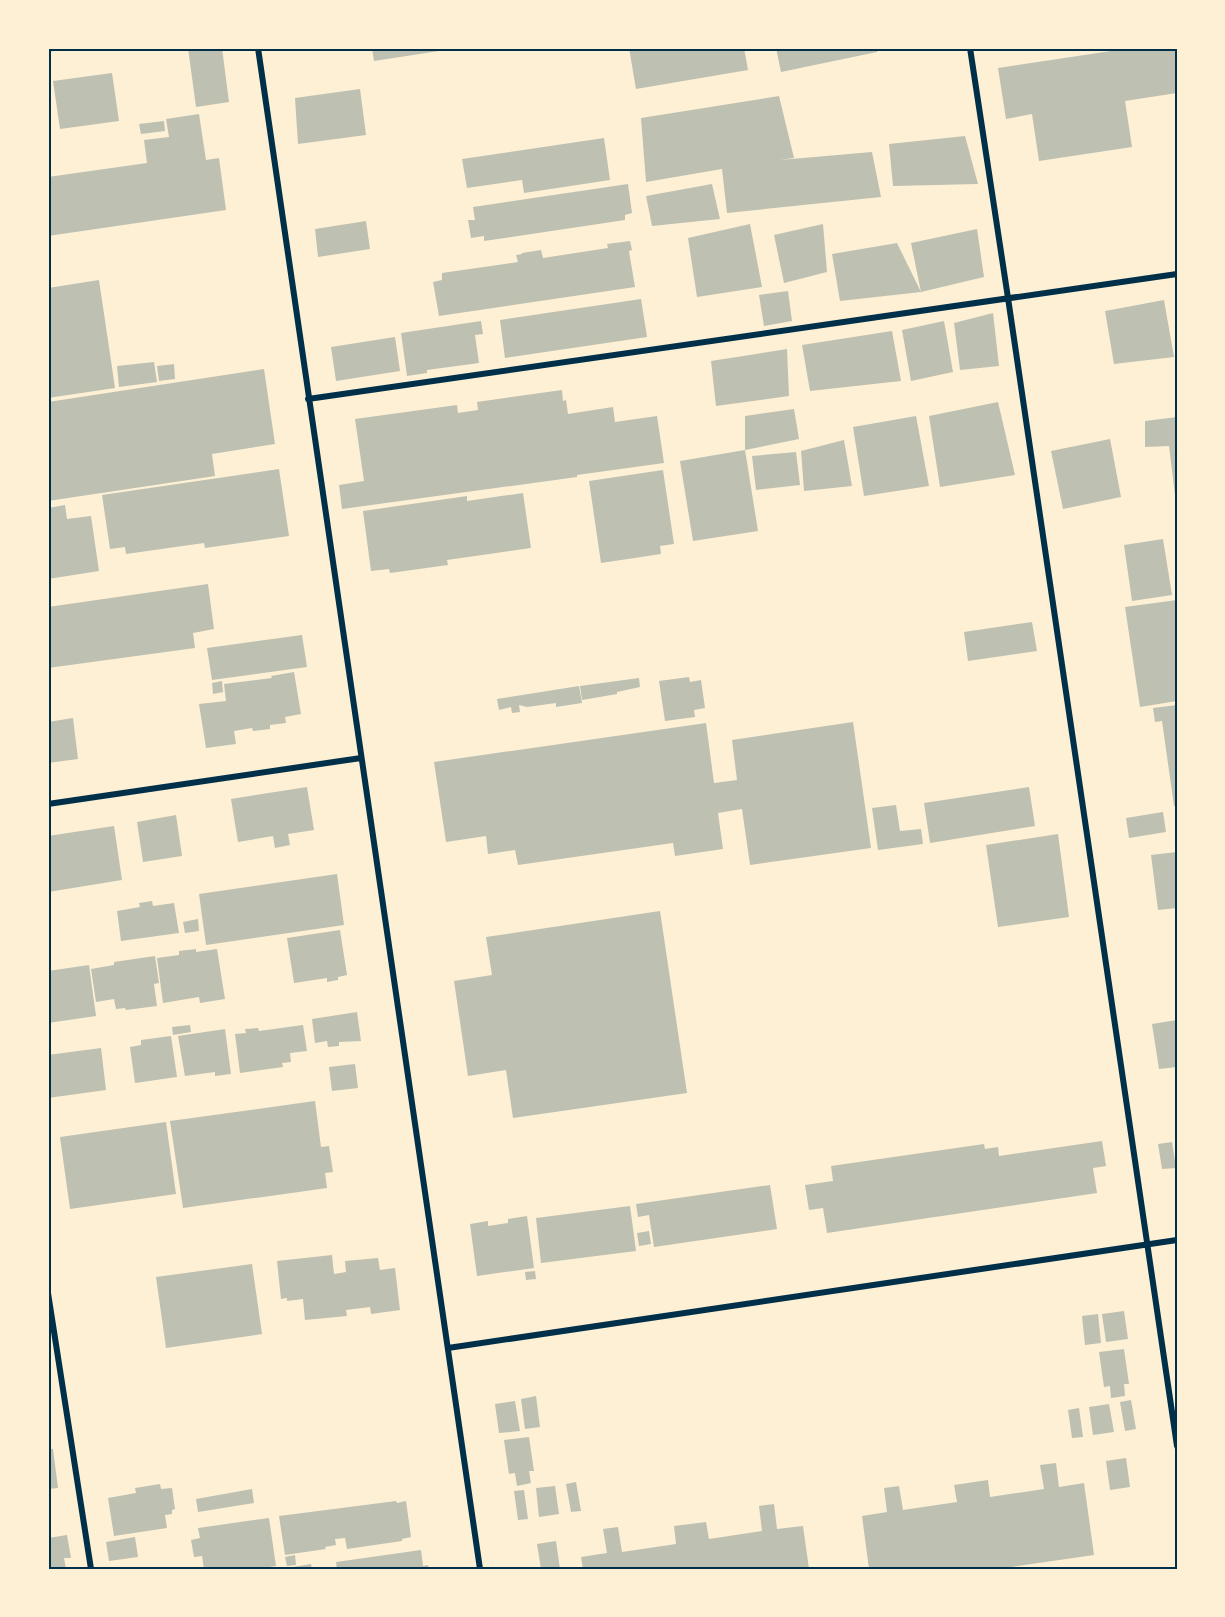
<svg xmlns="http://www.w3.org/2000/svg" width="1225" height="1617" font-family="'DM Sans',sans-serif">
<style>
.building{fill:#bec0b2}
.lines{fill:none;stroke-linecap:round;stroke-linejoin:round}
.minor{stroke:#003049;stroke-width:6}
.neatline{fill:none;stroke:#003049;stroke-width:2}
</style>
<rect width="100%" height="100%" fill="#fdf0d5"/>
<path class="building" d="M48 48H69V49L48 52Z
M188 48H222L229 102 196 107Z
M372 48H452V49L374 61Z
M629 48H744L748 70 636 89Z
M776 48H877V52L781 72Z
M1131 48H1177V93L1125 101 1132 147 1039 161 1032 114 1006 119 998 68Z
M112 73 119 121 60 129 53 81Z
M360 89 366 135 298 144 295 98Z
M779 96 794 158 780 160 872 152 881 197 727 213 722 169 646 182 641 118Z
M199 114 206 160 219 158 226 210 48 236V177L147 163 144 140 169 137 166 119Z
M164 121 165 131 141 134 139 124Z
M965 136 978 184 893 186 889 144Z
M604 138 610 180 524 193 522 180 467 188 462 159Z
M628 184 632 213 625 215V220L484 241V236L471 238 468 220H475L473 207Z
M712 184 720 219 652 226 646 196Z
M366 221 370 249 318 257 315 229Z
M750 224 762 287 697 297 688 238Z
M823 224 827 272 784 283 774 235Z
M977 229 984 277 921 292 840 301 832 254 897 243 921 292 911 243Z
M630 241 632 250 629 251 635 287 439 316 433 282 442 280V273L518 262 516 255 522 254V253L541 250 543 258 608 248 607 244Z
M99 280 115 388 48 398V288Z
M788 291 792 321 764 326 759 295Z
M641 299 647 337 505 358 500 320Z
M1164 300 1174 357 1114 364 1105 311Z
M993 313 999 366 960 370 954 323Z
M481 321 483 334 475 335 479 363 427 370V373L407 376 401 333Z
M944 321 953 372 911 381 902 330Z
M892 331 901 381 810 391 802 345Z
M395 337 400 371 336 381 331 347Z
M787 349 789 396 716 406 711 361Z
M154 362 157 382 119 387 117 366Z
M174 364 175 379 159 381 157 366Z
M264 369 275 444 212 454 215 476 48 501V402Z
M562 390 563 401 566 400 568 414 613 407 615 422 657 416 664 463 577 475V477L342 509 339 485 364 481 355 419 457 405 458 413 478 410 477 402Z
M998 402 1015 475 940 487 929 416Z
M794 409 799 439 745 450 758 531 693 541 680 461 745 450V416Z
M916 416 929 486 864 496 853 427Z
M1177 417V495H1175L1169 446 1145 447V421Z
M1110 439 1121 497 1063 509 1051 451Z
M844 440 852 486 804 491 801 451Z
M796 452 800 485 756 490 752 456Z
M279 469 289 536 205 548 204 543 126 554 125 547 110 549 102 495Z
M663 470 674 544 660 546 661 554 601 563 589 481Z
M523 493 531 548 447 560 448 565 390 573 389 569 371 571 363 511 467 496V501Z
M65 505 67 519 91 516 99 571 48 579V508Z
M1163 539 1172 595 1132 601 1124 545Z
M208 584 214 629 193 633 195 648 48 668V607Z
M1177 600V701L1140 707 1125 607Z
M1032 622 1037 651 968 661 964 632Z
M302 635 307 667 212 680 207 648Z
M294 672 301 714 285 717 286 723 270 725V729L253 731 252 728 234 731 236 744 206 748 199 704 226 701 224 684 272 678 271 676Z
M689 677 690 682 701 680 705 708 694 710 695 717 665 721 659 681Z
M639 678 640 687 617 692V694L582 700 580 686Z
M222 681 223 692 213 694 212 683Z
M579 686 582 703 556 707V703L527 707 519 705 520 712 512 713 511 707 499 710 497 699Z
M1177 705V805L1174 806 1162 721 1155 722 1153 708Z
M73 718 78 759 48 763V722Z
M853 722 871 848 750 865 742 809 718 813 723 849 675 856 673 843 518 865 515 850 488 854 486 836 446 842 434 762 706 723 714 783 737 780 732 740Z
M307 787 314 830 288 834 290 845 275 848 273 836 238 842 231 799Z
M1029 787 1035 826 930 843 924 803Z
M896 805 900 831 921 829 923 844 878 850 872 808Z
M1163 812 1166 832 1129 838 1126 818Z
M176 815 182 856 143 862 137 822Z
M114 826 122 880 48 892V836Z
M1058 834 1069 917 998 927 986 845Z
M1177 852V908L1158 910 1151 855Z
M337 874 344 925 206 945 199 894Z
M152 901 153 906 174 903 179 933 121 941 117 911 140 907 139 903Z
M660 911 687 1093 513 1118 506 1070 468 1076 454 981 492 975 486 937Z
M198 919 199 931 185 933 183 922Z
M340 930 347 975 338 977V980L327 982V978L294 983 287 938Z
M196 949V952L217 949 225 999 200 1003 199 997 163 1003 157 958 179 955V951Z
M155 956 159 983 154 984 157 1006 126 1010 125 1008 116 1009 114 999 96 1002 91 969 114 965V962Z
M89 965 96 1016 48 1023V971Z
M357 1012 361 1041 339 1042V1046L328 1047 327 1041 315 1043 312 1019Z
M1177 1020V1067L1159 1069 1152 1024Z
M190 1025 191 1032 173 1035 172 1027Z
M303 1025 307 1051 290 1053 291 1062 282 1063 283 1067 240 1073 235 1034 246 1033 245 1029 258 1028 259 1031Z
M225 1029 231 1074 215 1076V1072L185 1076 178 1036Z
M171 1036 177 1077 135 1083 130 1047 141 1045V1040Z
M101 1048 106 1090 48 1098V1055Z
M355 1064 358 1088 332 1091 329 1067Z
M315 1101 321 1147 329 1146 333 1172 325 1173 327 1188 183 1208 170 1121Z
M166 1122 176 1194 70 1209 60 1137Z
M1102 1141 1106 1166 1093 1168 1097 1193 827 1233 823 1208 809 1210 805 1185 833 1181 831 1166 984 1144 985 1149 998 1147 999 1156Z
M1172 1142 1176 1168 1162 1169 1158 1144Z
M770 1185 777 1229 654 1247 649 1215 638 1217 636 1204Z
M630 1206 636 1251 541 1263 536 1218Z
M527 1216 534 1268 477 1276 470 1224 488 1221V1226L508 1223V1219Z
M649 1231 651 1244 639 1246 637 1233Z
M332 1255 334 1274 346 1272 345 1261 378 1258 380 1270 395 1268 400 1310 371 1314 370 1307 346 1310 347 1316 305 1320 303 1299 287 1301V1298L281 1299 277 1261Z
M252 1264 262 1334 166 1348 156 1277Z
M535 1271 536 1279 526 1280 525 1272Z
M1124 1311 1128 1339 1106 1342 1102 1314Z
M1098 1314 1101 1343 1085 1345 1082 1316Z
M1124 1349 1129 1384H1124L1125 1396 1111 1398 1110 1386 1104 1387 1099 1352Z
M536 1396 540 1427 525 1429 521 1399Z
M1131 1400 1136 1429 1125 1431 1120 1402Z
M515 1401 520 1431 499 1433 495 1404Z
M1109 1404 1114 1432 1093 1435 1089 1407Z
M1079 1408 1083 1437 1072 1438 1068 1410Z
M529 1437 534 1471H529L531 1483 517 1486 515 1473 509 1474 504 1440Z
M48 1449H53L58 1488 48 1489Z
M1126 1458 1130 1487 1110 1490 1106 1461Z
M1056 1463 1059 1487 1084 1483 1094 1555 997 1569H869L862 1516 887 1512 884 1488 899 1486 903 1510 957 1502 954 1485 988 1480 990 1497 1044 1489 1040 1465Z
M576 1482 581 1511 571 1512 566 1484Z
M160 1484 161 1489 172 1488 175 1509 172 1510V1514L165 1515 167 1528 114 1536 108 1498 136 1493 135 1488Z
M555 1486 559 1514 539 1517 536 1488Z
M252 1489 254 1503 198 1512 196 1499Z
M524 1490 528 1519 518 1520 514 1491Z
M396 1501 397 1503 406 1501 411 1537 402 1539V1541L347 1549 345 1538 335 1539 336 1545 325 1547 326 1549 285 1555 279 1516Z
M774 1504 777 1529 803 1526 809 1569H583L581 1557 607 1553 603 1529 618 1527 622 1552 676 1544 674 1526 706 1522 709 1539 762 1531 759 1506Z
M269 1518 276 1566 255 1569H204L202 1556 194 1557 191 1540 200 1538 198 1528Z
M67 1535 71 1558H64L66 1569H48V1538Z
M135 1537 138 1557 109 1561 106 1542Z
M556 1541 560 1569H541L537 1544Z
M421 1550 423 1566 428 1565 429 1569H337L336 1562Z
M295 1555 296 1565 287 1566 285 1557Z
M311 1564 312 1569H287V1568Z"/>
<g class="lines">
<path class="minor" d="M258 48 480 1569
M970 48 1008 298 1177 1446
M308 399 1177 274
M48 804 361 758
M48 1293 91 1569
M448 1348 1177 1240"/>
</g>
<rect width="1225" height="1617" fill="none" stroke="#fdf0d5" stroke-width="99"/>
<rect x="50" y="50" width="1126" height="1518" class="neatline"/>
</svg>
